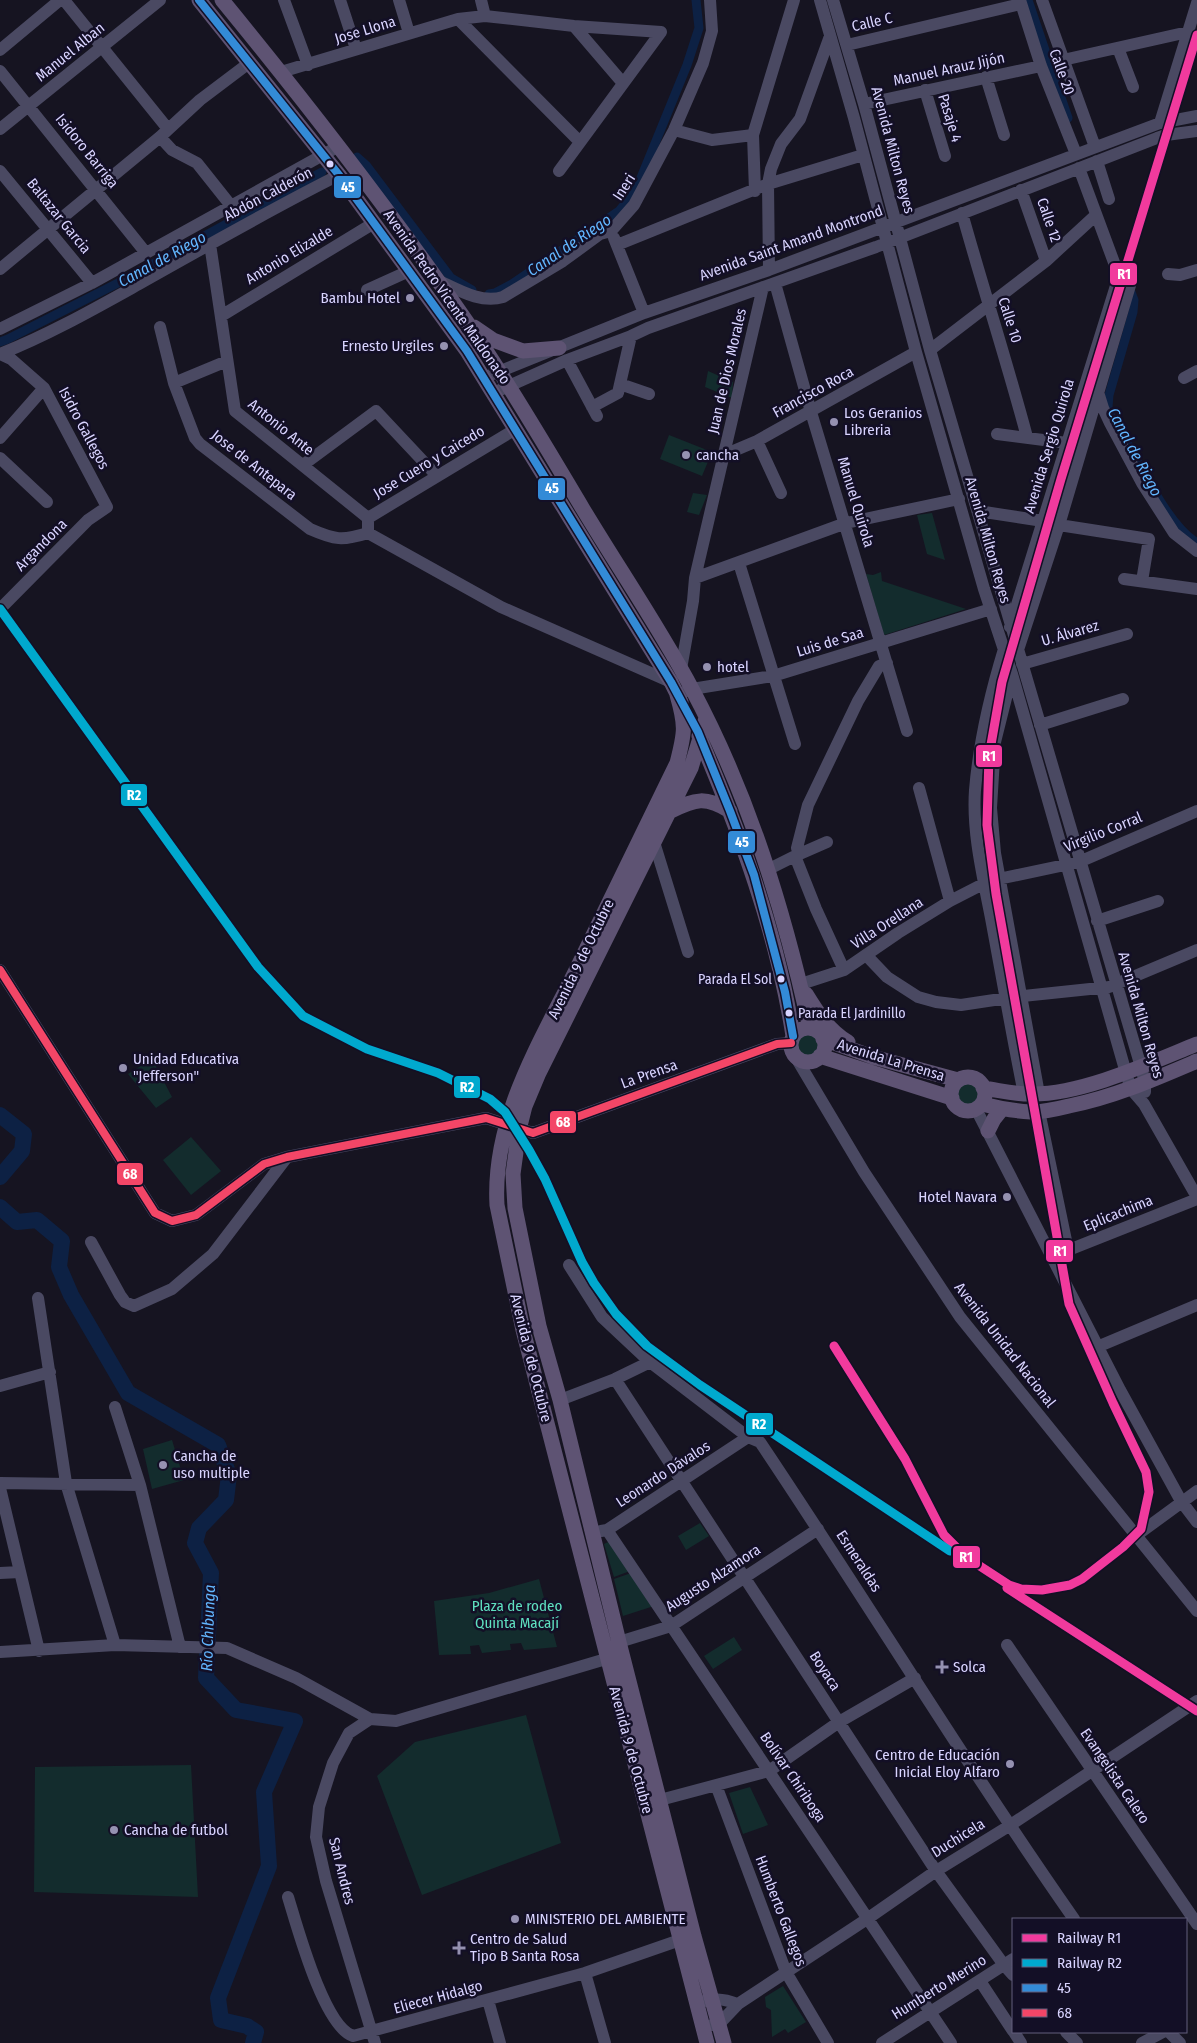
<svg xmlns="http://www.w3.org/2000/svg" width="1197" height="2043" font-family="'Fira Sans Condensed',sans-serif">
<style>
.green{fill:#132c2d}
.lines{fill:none;stroke-linecap:round;stroke-linejoin:round}
.canal{stroke:#0d2144;stroke-width:9}
.river{stroke:#0d2144;stroke-width:16}
.minor{stroke:#4a4962;stroke-width:12}
.major{stroke:#5e5373;stroke-width:15}
.bus-1-casing{stroke:#130f26;stroke-width:11}
.bus-2-casing{stroke:#130f26;stroke-width:11}
.bus-1{stroke:#338bd7;stroke-width:8}
.bus-2{stroke:#f34667;stroke-width:8}
.rail-1-casing{stroke:#130f26;stroke-width:12}
.rail-2-casing{stroke:#130f26;stroke-width:12}
.rail-1{stroke:#f13a9d;stroke-width:9}
.rail-2{stroke:#00a9ce;stroke-width:9}
.bus-dot{fill:#d9d4ff;stroke:#130f26;stroke-width:2}
.poi-dot{fill:#9591b1;stroke:#130f26;stroke-width:2}
.labels{text-anchor:middle;dominant-baseline:central;stroke-width:5;stroke-linejoin:round;paint-order:stroke}
.bus-label{font-size:14px;fill:#d9d4ff;stroke:#130f26;text-anchor:end}
.street-label{font-size:15px;fill:#d9d4ff;stroke:#130f26}
.poi-label{font-size:15px;fill:#d9d4ff;stroke:#130f26;text-anchor:start}
.park-label{font-size:15px;fill:#5fe0c0;stroke:#130f26}
.water-label{font-size:16px;font-style:italic;fill:#62b6ff;stroke:#130f26}
.line-badge{stroke:#130f26;stroke-width:2}
.badge-label{font-size:14px;text-anchor:middle;font-weight:bold;fill:#fff}
</style>
<rect width="100%" height="100%" fill="#161421"/>
<path class="green" d="M708 371 733 382 732 398 705 387Z
M669 435 712 452 702 476 660 459Z
M693 493 707 495 699 515 687 512Z
M932 513 945 560 927 554 917 515Z
M881 572 882 581 966 609 884 635 866 574 873 575Z
M795 1044a13 13 0 1 1 26 0a13 13 0 1 1-26 0Z
M152 1059 172 1097 156 1108 128 1074Z
M953 1094a14 14 0 1 1 28 0a14 14 0 1 1-28 0Z
M191 1137 221 1171 191 1195 163 1160Z
M172 1440 184 1480 152 1489 143 1449Z
M700 1523 709 1536 686 1550 678 1536Z
M610 1541 630 1571 614 1577 604 1544Z
M631 1573 654 1606 623 1616 614 1579Z
M539 1579 557 1647 524 1650 521 1643 510 1644 511 1650 482 1653 479 1645 470 1646 471 1654 439 1655 434 1601 489 1593Z
M734 1637 742 1650 713 1669 704 1656Z
M526 1715 561 1843 422 1895 377 1776 415 1742Z
M191 1765 198 1897 34 1892 35 1767Z
M750 1787 768 1825 743 1834 729 1793Z
M783 1986 806 2022 788 2033 785 2029 772 2037 771 2010 766 2007 765 1997Z"/>
<g class="lines">
<path class="canal" d="M1028 0 1068 118
M357 157 366 165 451 278 472 290
M489 294 495 293 512 284 619 211 636 190 687 65 699 28 696 0
M0 342 8 339 118 283 322 172
M1111 415 1108 407 1109 395 1133 312 1134 300 1131 292
M1126 441C1144 471 1168 525 1197 543"/>
<path class="river" d="M0 1115 24 1134 22 1151 0 1177
M0 1207 17 1222 37 1220 62 1241 59 1267 71 1295 128 1393 218 1445 229 1475 226 1500 199 1528 195 1543 211 1573 206 1678 236 1710 295 1721 264 1792 269 1866 218 1998 221 2020 247 2026 256 2032 253 2043"/>
<path class="minor" d="M64 0 168 129
M284 0 308 65
M340 0 356 49
M399 0 409 33
M481 0 485 16
M820 0 854 118 916 352 984 589 1012 674 1126 1073 1131 1089 1144 1104 1197 1197
M833 0 864 104 930 350 1141 1067 1145 1083V1092
M1020 0 1041 66 1076 154
M1042 0 1095 147
M458 19 580 142
M574 26 622 82
M847 45 1021 4
M1118 48 1133 87
M0 50 60 0
M1063 60 1188 32
M0 71 146 253
M281 72 458 19 485 16 574 26 661 32
M986 77 1004 135
M925 90 945 156
M864 104 1041 66
M1160 123 1197 3
M0 129 160 0
M674 130 712 140 753 135
M160 137 172 150 197 163 232 207
M1097 161 1109 199
M0 171 92 283
M559 171 661 32
M1021 190 1046 261
M755 191 753 135 794 0
M962 213C983 288 1007 362 1027 437
M614 238 644 313
M210 244 235 411 368 518
M617 245 768 184 863 155
M0 269 160 137 200 100 249 63
M769 270 768 184 771 169 781 144 800 119 830 36
M1168 274 1180 275 1197 270
M437 280C457 289 480 304 503 297L563 261 600 234 611 231 634 205 674 130 703 63 712 31 710 0
M775 283 811 412 907 731
M367 290 409 271
M221 316 374 223
M160 327 174 383 195 438 200 444 310 529C335 540 342 541 368 533V518L514 430
M0 329 92 283 339 146
M930 350 1046 261 1096 215
M0 354C48 335 94 309 139 284 205 247 271 209 339 175
M0 354 11 359 44 388 107 507 88 520 0 609
M567 360 597 416
M483 378 644 313 769 270 1160 123 1197 116
M1184 378 1197 371
M174 383 227 361
M620 384 631 336
M500 390 567 360 631 336 648 328 876 247 1157 138 1166 135 1197 131
M1098 392 1103 408 1110 423 1142 483 1174 533 1197 551
M592 407 618 393 620 384 649 394
M997 434 1067 443
M0 438 44 388
M757 441 781 493
M724 455 757 441 916 352
M0 458 47 502
M303 465 376 411 437 476
M978 511 1043 521
M1059 525 1149 539 1142 581
M368 533 501 607 671 682
M739 563 795 744
M695 578 846 523 959 499
M1124 579 1197 589
M1010 627 1119 276 1079 168
M1004 649C990 695 979 742 975 790 972 832 983 877 991 918 1002 977 1012 1035 1024 1094
M1018 650 1059 525 1131 282
M1022 664 1127 634
M681 669 693 601 695 578 763 287
M1012 674 995 742 991 808 995 853 1039 1094
M684 692 692 689 773 676 991 609
M1040 725 1123 699
M919 788 950 901
M654 842 688 952
M799 854 797 848 808 805 858 701 879 666 887 663
M795 856 816 909 844 970
M769 869 795 856 827 842
M1097 921 1158 901
M867 956 887 977 918 997 936 1002 961 1005 1014 997 1109 987 1197 950
M0 970 155 1213 172 1221 196 1215 264 1164 287 1157 486 1118 533 1133 777 1044 791 1043
M801 984 844 970 898 933 950 901 989 881 1079 862 1197 811
M795 1056 864 1172 960 1317 1197 1611
M976 1109 1120 1390 1181 1501 1197 1522
M1039 1111 1068 1250
M91 1242 120 1295 125 1302 134 1306 172 1289 213 1254 287 1157
M1051 1257 1197 1199
M569 1265 602 1317 650 1362 748 1437 760 1442C866 1600 965 1763 1074 1919
M38 1298 66 1483 115 1645
M1097 1347 1197 1305
M615 1379 936 1871 1004 1965 1013 1975
M0 1386 50 1372
M560 1400 615 1379 650 1362
M115 1407 140 1485 180 1647
M0 1483 140 1485
M0 1488 39 1651
M607 1530 951 2043
M601 1531 607 1530 748 1437
M1137 1535 1197 1491
M0 1573 20 1572
M619 1642 671 1626 818 1529
M1007 1645 1197 1924
M0 1652 115 1645 227 1648 296 1678 370 1719 396 1721 616 1656
M370 1719 349 1733 333 1763 319 1807 316 1837 326 1881 375 2043
M716 1785 786 1972 828 2043
M660 1800 769 1771 839 1722 915 1678
M288 1897C297 1926 324 2027 353 2036L585 1973 680 1940
M585 1973 605 2043
M980 1981 1013 2031
M488 2000 500 2043
M697 2003C713 1998 722 1998 738 2004
M712 2025 719 2024 738 2004 867 1919 936 1871 1009 1826 1197 1701
M1014 2032 1021 2043
M1066 2032 1077 2043
M1169 2032 1180 2043
M882 2043 1013 1959
M1142 2043 1163 2032"/>
<path class="major" d="M199 0 339 175 467 351 671 682 681 702
M222 0C308 105 392 213 469 325 510 385 546 447 583 509 619 569 659 627 692 689 749 796 784 910 810 1028
M474 327 493 340 523 351 559 348
M677 695C686 726 685 732 677 763 645 830 612 897 579 964 542 1040 492 1117 497 1205L523 1330 707 2043
M706 718 691 768 538 1075 525 1106 519 1130 513 1174 515 1208 539 1326 560 1400 619 1642 694 1936 724 2043
M699 736C740 833 777 932 793 1036
M671 811C696 799 705 796 730 811
M806 994C817 1012 829 1031 848 1042
M791 1045a17 17 0 1 1 34 0a17 17 0 1 1-34 0Z
M823 1039 873 1057 958 1080
M820 1056 952 1098
M951 1094a17 17 0 1 1 34 0a17 17 0 1 1-34 0Z
M983 1088C999 1090 1017 1095 1033 1094 1083 1094 1150 1063 1197 1044
M982 1104C998 1108 1014 1111 1031 1112 1044 1112 1057 1109 1069 1106 1114 1097 1155 1079 1197 1061
M988 1131 994 1119 1002 1109"/>
<g class="bus-1-casing">
<path id="bus-1" d="M199 0 339 175 467 351 671 682 698 732 730 811 754 875 785 992 793 1036"/>
</g>
<g class="bus-2-casing">
<path id="bus-2" d="M0 970 155 1213 172 1221 196 1215 264 1164 287 1157 486 1118 533 1133 777 1044 791 1043"/>
</g>
<use href="#bus-1" class="bus-1"/>
<use href="#bus-2" class="bus-2"/>
<g class="rail-1-casing">
<path id="rail-1" d="M834 1346 905 1459 944 1535 966 1557 1009 1585 1021 1589 1042 1590 1070 1585 1082 1579 1123 1547 1141 1529 1149 1492 1146 1472 1113 1403 1069 1304 996 894 987 825 989 756 1002 682 1061 479 1197 35
M1007 1588 1197 1711"/>
</g>
<g class="rail-2-casing">
<path id="rail-2" d="M0 609 258 967 303 1016 367 1049 438 1073 490 1099 505 1112 529 1150 545 1179 582 1262 594 1283 616 1314 647 1346 700 1385 950 1551"/>
</g>
<use href="#rail-1" class="rail-1"/>
<use href="#rail-2" class="rail-2"/>
</g>
<g class="bus-dot">
<circle cx="330" cy="164" r="4.5"/>
<circle cx="781" cy="979" r="4.5"/>
<circle cx="789" cy="1013" r="4.5"/>
</g>
<g class="poi-dot">
<circle cx="410" cy="298" r="5"/>
<circle cx="444" cy="346" r="5"/>
<circle cx="834" cy="422" r="5"/>
<circle cx="686" cy="455" r="5"/>
<circle cx="707" cy="667" r="5"/>
<circle cx="123" cy="1068" r="5"/>
<circle cx="1007" cy="1197" r="5"/>
<circle cx="163" cy="1465" r="5"/>
<path d="M939.5 1659.5h5v5h5v5h-5v5h-5v-5h-5v-5h5z"/>
<circle cx="1010" cy="1764" r="5"/>
<circle cx="114" cy="1830" r="5"/>
<circle cx="515" cy="1919" r="5"/>
<path d="M456.5 1940.5h5v5h5v5h-5v5h-5v-5h-5v-5h5z"/>
</g>
<g class="labels">
<g class="bus-label">
<text x="772" y="979">Parada El Sol</text>
<text x="798" y="1013" text-anchor="start">Parada El Jardinillo</text>
</g>
<g class="street-label">
<text transform="translate(872 22) rotate(-13)">Calle C</text>
<text transform="translate(365 30) rotate(-17)">Jose Llona</text>
<text transform="translate(70 52) rotate(-39)">Manuel Alban</text>
<text transform="translate(949 69) rotate(-12)">Manuel Arauz Jijón</text>
<text transform="translate(1062 72) rotate(70)">Calle 20</text>
<text transform="translate(950 118) rotate(73)">Pasaje 4</text>
<text transform="translate(893 150) rotate(75)">Avenida Milton Reyes</text>
<text transform="translate(87 151) rotate(51)">Isidoro Barriga</text>
<text transform="translate(624 187) rotate(-57)">Ineri</text>
<text transform="translate(268 194) rotate(-28)">Abdón Calderón</text>
<text transform="translate(59 216) rotate(51)">Baltazar Garcia</text>
<text transform="translate(1049 220) rotate(71)">Calle 12</text>
<text transform="translate(791 243) rotate(-20)">Avenida Saint Amand Montrond</text>
<text transform="translate(289 255) rotate(-31)">Antonio Elizalde</text>
<text transform="translate(447 297) rotate(55)">Avenida Pedro Vicente Maldonado</text>
<text transform="translate(1010 320) rotate(72)">Calle 10</text>
<text transform="translate(727 371) rotate(-77)">Juan de Dios Morales</text>
<text transform="translate(813 392) rotate(-29)">Francisco Roca</text>
<text transform="translate(281 427) rotate(39)">Antonio Ante</text>
<text transform="translate(84 428) rotate(62)">Isidro Gallegos</text>
<text transform="translate(1049 446) rotate(-73)">Avenida Sergio Quirola</text>
<text transform="translate(429 462) rotate(-31)">Jose Cuero y Caicedo</text>
<text transform="translate(254 465) rotate(38)">Jose de Antepara</text>
<text transform="translate(856 502) rotate(73)">Manuel Quirola</text>
<text transform="translate(988 540) rotate(74)">Avenida Milton Reyes</text>
<text transform="translate(41 545) rotate(-45)">Argandona</text>
<text transform="translate(1070 633) rotate(-16)">U. Álvarez</text>
<text transform="translate(830 642) rotate(-17)">Luis de Saa</text>
<text transform="translate(1103 832) rotate(-22)">Virgilio Corral</text>
<text transform="translate(887 923) rotate(-33)">Villa Orellana</text>
<text transform="translate(581 959) rotate(-64)">Avenida 9 de Octubre</text>
<text transform="translate(1141 1015) rotate(74)">Avenida Milton Reyes</text>
<text transform="translate(891 1060) rotate(17)">Avenida La Prensa</text>
<text transform="translate(649 1074) rotate(-20)">La Prensa</text>
<text transform="translate(1118 1213) rotate(-22)">Eplicachima</text>
<text transform="translate(1005 1345) rotate(52)">Avenida Unidad Nacional</text>
<text transform="translate(531 1358) rotate(76)">Avenida 9 de Octubre</text>
<text transform="translate(663 1474) rotate(-33)">Leonardo Dávalos</text>
<text transform="translate(859 1561) rotate(57)">Esmeraldas</text>
<text transform="translate(713 1578) rotate(-33)">Augusto Alzamora</text>
<text transform="translate(825 1671) rotate(57)">Boyaca</text>
<text transform="translate(631 1750) rotate(75)">Avenida 9 de Octubre</text>
<text transform="translate(1115 1776) rotate(56)">Evangelista Calero</text>
<text transform="translate(793 1777) rotate(56)">Bolívar Chiriboga</text>
<text transform="translate(958 1838) rotate(-32)">Duchicela</text>
<text transform="translate(342 1871) rotate(76)">San Andres</text>
<text transform="translate(781 1911) rotate(69)">Humberto Gallegos</text>
<text transform="translate(939 1987) rotate(-32)">Humberto Merino</text>
<text transform="translate(438 1997) rotate(-15)">Eliecer Hidalgo</text>
</g>
<g class="poi-label">
<text x="400" y="298" text-anchor="end">Bambu Hotel</text>
<text x="434" y="346" text-anchor="end">Ernesto Urgiles</text>
<text x="844" y="413">Los Geranios<tspan x="844" dy="17">Libreria</tspan></text>
<text x="696" y="455">cancha</text>
<text x="717" y="667">hotel</text>
<text x="133" y="1059">Unidad Educativa<tspan x="133" dy="17">"Jefferson"</tspan></text>
<text x="997" y="1197" text-anchor="end">Hotel Navara</text>
<text x="173" y="1456">Cancha de<tspan x="173" dy="17">uso multiple</tspan></text>
<text x="953" y="1667">Solca</text>
<text x="1000" y="1755" text-anchor="end">Centro de Educación<tspan x="1000" dy="17">Inicial Eloy Alfaro</tspan></text>
<text x="124" y="1830">Cancha de futbol</text>
<text x="525" y="1919">MINISTERIO DEL AMBIENTE</text>
<text x="470" y="1939">Centro de Salud<tspan x="470" dy="17">Tipo B Santa Rosa</tspan></text>
</g>
<g class="park-label">
<text x="517" y="1606">Plaza de rodeo<tspan x="517" dy="17">Quinta Macají</tspan></text>
</g>
<g class="water-label">
<text transform="translate(569 245) rotate(-34)">Canal de Riego</text>
<text transform="translate(162 259) rotate(-29)">Canal de Riego</text>
<text transform="translate(1135 452) rotate(62)">Canal de Riego</text>
<text transform="translate(208 1628) rotate(-88)">Río Chibunga</text>
</g>
</g>
<g class="line-badge">
<rect x="333" y="175" width="29" height="24" rx="5" fill="#338bd7"/>
<rect x="1109" y="262" width="29" height="24" rx="5" fill="#f13a9d"/>
<rect x="537" y="477" width="29" height="24" rx="5" fill="#338bd7"/>
<rect x="975" y="744" width="28" height="24" rx="5" fill="#f13a9d"/>
<rect x="120" y="783" width="28" height="24" rx="5" fill="#00a9ce"/>
<rect x="727" y="830" width="29" height="24" rx="5" fill="#338bd7"/>
<rect x="453" y="1075" width="28" height="24" rx="5" fill="#00a9ce"/>
<rect x="549" y="1110" width="28" height="24" rx="5" fill="#f34667"/>
<rect x="116" y="1162" width="28" height="24" rx="5" fill="#f34667"/>
<rect x="1045" y="1239" width="29" height="24" rx="5" fill="#f13a9d"/>
<rect x="745" y="1412" width="29" height="24" rx="5" fill="#00a9ce"/>
<rect x="952" y="1545" width="29" height="24" rx="5" fill="#f13a9d"/>
</g>
<g class="badge-label">
<text x="348" y="192">45</text>
<text x="1124" y="279">R1</text>
<text x="552" y="493">45</text>
<text x="989" y="761">R1</text>
<text x="134" y="800">R2</text>
<text x="742" y="847">45</text>
<text x="467" y="1092">R2</text>
<text x="563" y="1127">68</text>
<text x="130" y="1179">68</text>
<text x="1060" y="1256">R1</text>
<text x="759" y="1429">R2</text>
<text x="966" y="1562">R1</text>
</g>
<rect x="1012" y="1918" width="175" height="115" fill="#130f26" stroke="#625e7d"/>
<rect x="1022" y="1934" width="25" height="8" fill="#f13a9d" stroke="#625e7d"/>
<text x="1057" y="1943" font-size="15" fill="#d9d4ff">Railway R1</text>
<rect x="1022" y="1959" width="25" height="8" fill="#00a9ce" stroke="#625e7d"/>
<text x="1057" y="1968" font-size="15" fill="#d9d4ff">Railway R2</text>
<rect x="1022" y="1984" width="25" height="8" fill="#338bd7" stroke="#625e7d"/>
<text x="1057" y="1993" font-size="15" fill="#d9d4ff">45</text>
<rect x="1022" y="2009" width="25" height="8" fill="#f34667" stroke="#625e7d"/>
<text x="1057" y="2018" font-size="15" fill="#d9d4ff">68</text>
</svg>
